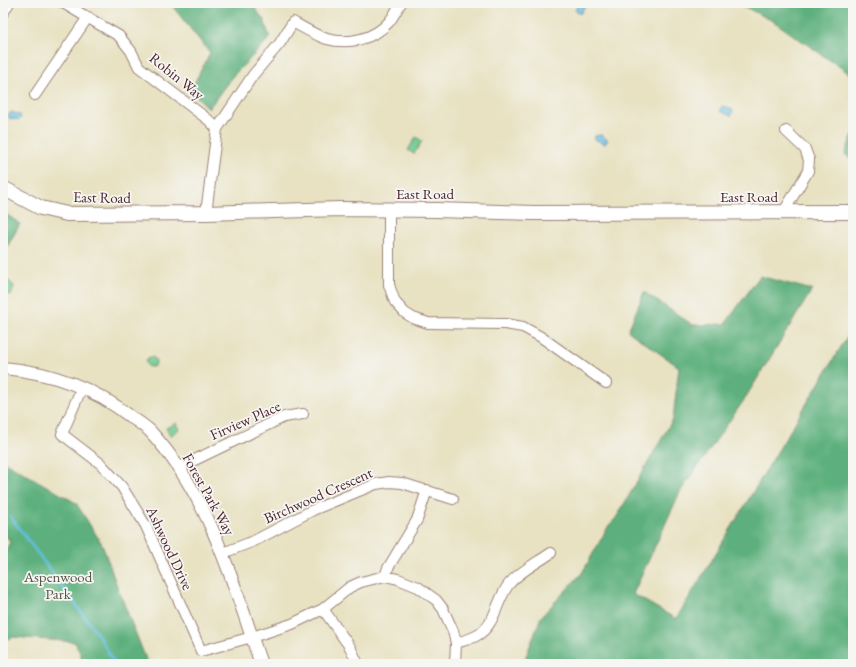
<svg xmlns="http://www.w3.org/2000/svg" width="856" height="667" font-family="'EB Garamond',serif">
<style>
.green{fill:#72cc93;stroke:#5e765f}
.forest{fill:#5db07d;stroke:#546854}
.water{fill:#63c0e1;stroke:#567086}
.lines{fill:none;stroke-linecap:round;stroke-linejoin:round}
.stream{stroke:#63c0e1;stroke-width:2.5}
.minor-casing{stroke:#998076;stroke-width:12}
.tertiary-casing{stroke:#998076;stroke-width:14}
.secondary-casing{stroke:#998076;stroke-width:16}
.minor{stroke:#fff;stroke-width:10}
.tertiary{stroke:#fff;stroke-width:12}
.secondary{stroke:#fff;stroke-width:14}
.labels{text-anchor:middle;dominant-baseline:central;stroke-width:3.5;stroke-linejoin:round;paint-order:stroke}
.street-label{font-size:15px;fill:#4a1f2b;stroke:#f6f6f2}
.park-label{font-size:15px;fill:#56534a;stroke:#f6f6f2}
</style>
<rect width="100%" height="100%" fill="#f6f6f2"/>
<filter id="ink" filterUnits="userSpaceOnUse"><feTurbulence type="fractalNoise" baseFrequency=".025" numOctaves="2"/><feDisplacementMap in="SourceGraphic" scale="8" xChannelSelector="R" yChannelSelector="G"/><feConvolveMatrix kernelMatrix="1 2 1 2 8 2 1 2 1" color-interpolation-filters="sRGB"/></filter>
<filter id="wash" filterUnits="userSpaceOnUse"><feTurbulence type="fractalNoise" baseFrequency=".012" numOctaves="4" result="noise"/><feDisplacementMap in="SourceGraphic" scale="16" xChannelSelector="R" yChannelSelector="G"/><feGaussianBlur stdDeviation="0.9" result="paint"/><feColorMatrix in="noise" values="0 0 0 0 0 0 0 0 0 0 0 0 0 0 0 0 0 1.4 0 .05"/><feComposite in="paint" operator="in"/></filter>
<g filter="url(#wash)">
<rect width="100%" height="100%" fill="#e8e2c2"/>
<path class="green" d="M416 137 422 141 414 154 408 150Z
M3 280 9 281 14 286 12 294 6 295 4 299 3 298Z
M146 362a5 5 0 1 1 10 0a5 5 0 1 1-10 0Z
M176 423 179 429 170 436 166 428Z"/>
<path class="forest" d="M176 3H251L264 20 270 38 231 78 209 108 190 91 210 53 173 7Z
M737 3H853V76L773 21Z
M853 134V162L845 154Z
M3 212 20 224 3 254Z
M760 276 812 290 744 400 680 492 633 594 676 619 847 337 853 341V664H523L541 617 582 573 609 525 616 518 673 419 679 367 628 331 644 292 693 325 725 324Z
M3 461 76 503 102 544 118 589 148 664H81V655L75 642 13 637 3 641V555L10 542 3 531Z"/>
<path class="water" d="M579 3H587L580 14 575 10Z
M722 106 733 110 731 116 720 111Z
M11 112 20 115 21 118 19 120 9 118 8 115Z
M601 135 608 140 605 144 594 139 595 136Z"/>
<g class="lines">
<path class="stream" d="M10 516 99 636 115 664"/>
</g>
</g>
<g filter="url(#ink)">
<g class="lines">
<g class="minor-casing">
<path id="minor" d="M63 3 119 36 131 51 139 67 210 121 217 129
M3 13 9 3
M35 95 88 17
M389 210V285L395 302 405 313 413 318 428 323 505 324 523 327 541 337 606 383
M206 213 217 129 253 75 280 43 293 22C304 28 315 35 327 39 349 45 374 39 389 22 394 16 397 9 401 3
M783 213 808 171 809 160 805 149 786 131
M82 387 62 434 101 464 122 487 146 526 201 651 252 637 292 624 323 609 350 587 361 582 385 576 398 579 418 587 436 600 443 609 453 631 456 643 455 664
M178 468 284 417 303 414
M223 553 254 541 313 510 376 484 389 482 402 483 453 499
M385 576 388 568 417 520 427 490
M323 609 350 647 358 664
M456 643C463 641 470 639 476 636 496 626 496 600 509 584 520 571 537 563 551 553"/>
</g>
<g class="tertiary-casing">
<path id="tertiary" d="M3 368C50 372 94 388 131 417 137 421 145 426 150 431 210 496 233 583 261 664"/>
</g>
<g class="secondary-casing">
<path id="secondary" d="M3 188 41 208 67 214 206 213 340 209 437 210 533 213 853 212"/>
</g>
<use href="#minor" class="minor"/>
<use href="#tertiary" class="tertiary"/>
<use href="#secondary" class="secondary"/>
</g>
</g>
<g class="labels">
<g class="street-label">
<text transform="translate(177 76) rotate(39)">Robin Way</text>
<text x="425" y="193">East Road</text>
<text x="749" y="196">East Road</text>
<text transform="translate(102 197) rotate(1)">East Road</text>
<text transform="translate(245 420) rotate(-24)">Firview Place</text>
<text transform="translate(209 494) rotate(61)">Forest Park Way</text>
<text transform="translate(318 495) rotate(-24)">Birchwood Crescent</text>
<text transform="translate(170 548) rotate(65)">Ashwood Drive</text>
</g>
<g class="park-label">
<text x="58" y="576">Aspenwood<tspan x="58" dy="17">Park</tspan></text>
</g>
</g>
<rect width="856" height="667" fill="none" stroke="#f6f6f2" stroke-width="16"/>
</svg>
